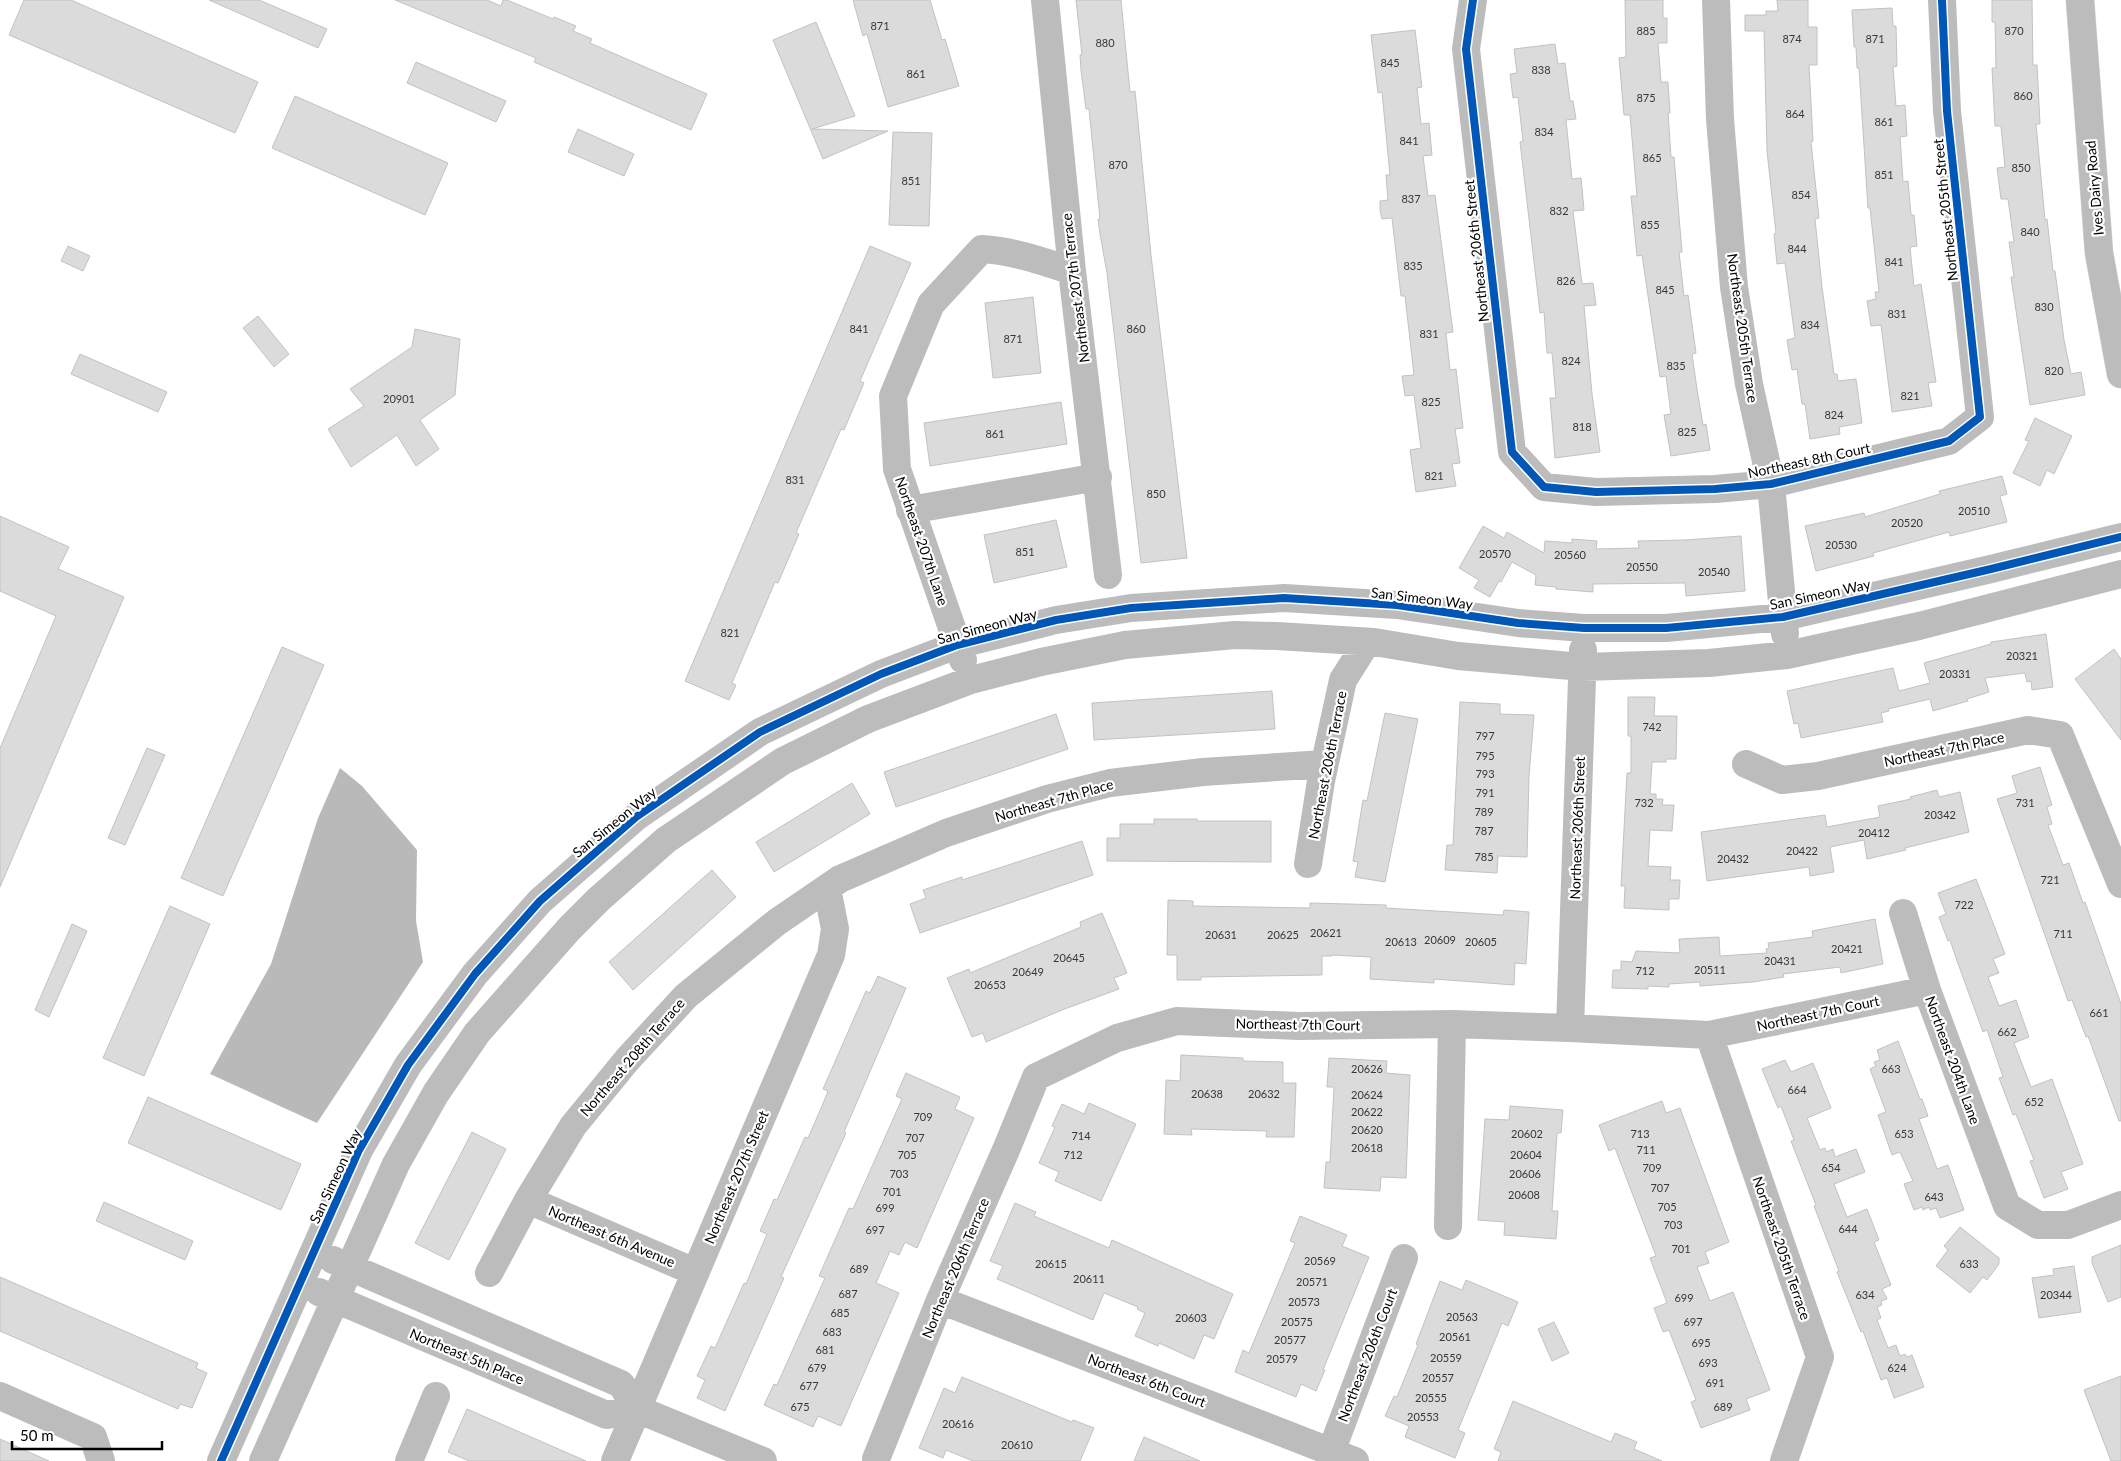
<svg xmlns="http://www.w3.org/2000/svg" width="2121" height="1461" font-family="Lato,sans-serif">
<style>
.water{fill:#b9b9b9}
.building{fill:#dbdbdb;stroke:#c2c2c2}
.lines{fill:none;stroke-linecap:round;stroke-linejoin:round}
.major-casing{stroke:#dbdbdb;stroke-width:29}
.minor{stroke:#bcbcbc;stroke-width:28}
.major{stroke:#bcbcbc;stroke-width:28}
.cycleway-casing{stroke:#fff;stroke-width:11}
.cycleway{stroke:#0057b8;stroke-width:8}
.labels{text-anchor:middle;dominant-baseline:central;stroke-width:4.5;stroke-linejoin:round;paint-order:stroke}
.number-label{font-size:11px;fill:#373737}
.street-label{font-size:14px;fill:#000;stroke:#fff}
</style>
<rect width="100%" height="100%" fill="#fff"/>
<path class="water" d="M340 768 362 786 417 850 416 921 423 962 317 1123 210 1074 271 964 318 818Z"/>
<path class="building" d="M24 0H71L258 82 235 133 9 35Z
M209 0H259L327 29 318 48Z
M395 0H487L501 6 503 0H507L553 19 554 17 576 26 573 31 592 39 590 43 707 94 691 130 534 62 536 58Z
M853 0H930L942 40 945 39 959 86 888 107 867 34 863 36Z
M1076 0H1121L1130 92 1135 91 1151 255 1187 558 1141 563 1107 273 1100 234 1098 219H1100L1089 109H1086L1081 70 1080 55H1082Z
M1625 0H1663V18H1667V43H1658L1661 82H1668L1670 113H1668L1671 157H1674L1682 252H1679L1684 296 1688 295 1696 353 1692 354 1697 389 1703 425 1706 424 1710 450 1671 456 1664 415 1671 414 1666 376 1660 377 1642 255 1637 256 1631 196H1637L1630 115H1624L1619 58 1626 57Z
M1777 0H1808V27H1817V65H1809L1813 141 1811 142 1819 218 1815 219 1822 287 1834 374H1837L1838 381 1856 379 1862 423 1839 427 1840 434 1810 439 1805 404H1802L1797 369 1792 370 1787 340 1795 338 1785 263 1777 264 1774 234 1776 233 1767 151 1764 31H1745V15H1766V11H1778Z
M1992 0H2032L2033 65H2037L2040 124H2036L2045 220 2047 219 2053 271H2055L2064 340 2071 374 2081 372 2085 395 2030 405 2011 277H2014L2009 242H2014L2008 199H2001L1997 168 2005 167 2001 126H1995L1992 68H1996L1995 22H1992Z
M1892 8 1893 26H1896L1897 66 1893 67 1896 106 1905 105 1907 136 1900 137 1903 182 1908 181 1911 215H1914L1917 246 1910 247 1914 286 1921 284 1936 382 1928 383 1932 406 1892 412 1881 325 1871 326 1867 301 1876 299 1875 292H1879L1870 208H1868L1859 68H1857L1856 47H1854L1852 10Z
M816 22 855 116 812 129 888 131 823 159 773 40Z
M1415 30 1422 87 1417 88 1421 124 1429 123 1432 155 1423 156 1428 196 1435 195 1453 332 1446 333 1450 370 1456 369 1463 428 1455 429 1460 463 1452 464 1456 486 1416 492 1410 450 1421 448 1414 395 1405 396 1402 376 1414 375 1405 296H1401L1392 218 1382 219 1380 210V201L1388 200 1386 175H1390L1382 92 1378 93 1371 35Z
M1555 44 1558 64 1565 63 1570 101H1573L1576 119 1566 120 1572 179 1581 178 1584 210 1573 211 1582 284 1593 283 1596 305 1584 306 1592 394 1600 452 1555 458 1550 398H1556L1552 353H1547L1544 312 1540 313 1520 142 1523 141 1518 97 1513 98 1510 74 1517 73 1514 49Z
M416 62 506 101 496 122 407 83Z
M295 96 448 163 425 215 272 148Z
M578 129 634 154 624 176 568 152Z
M893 132 932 133 929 226 889 225Z
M68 246 90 256 83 271 61 261Z
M870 246 911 263 860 381 864 383 844 430 841 429 796 533 799 534 778 583 775 582 732 683 736 685 729 700 685 681Z
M1033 297 1041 373 993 378 985 303Z
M258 316 289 354 274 367 243 328Z
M415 329 460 339 455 395 420 420 439 449 416 466 397 435 351 467 328 429 364 406 350 389 412 347Z
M80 354 167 392 158 412 71 374Z
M1061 402 1067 444 930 466 924 423Z
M2035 418 2072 436 2054 474 2047 470 2040 486 2013 473 2029 441 2025 440Z
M2002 476 2007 494 2000 496 2007 522 1950 536 1949 532 1873 553 1874 556 1816 571 1805 526 1864 513 1865 517 1940 494 1939 491Z
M0 516 69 547 58 569 124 597 0 887V748L56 616 0 591Z
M1056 520 1067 567 994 583 984 535Z
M1483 526 1504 538 1507 532 1544 553 1545 541 1572 543V539L1597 541 1596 549 1639 548 1638 541 1685 540 1741 536 1745 591 1686 596 1685 583 1593 584V592L1556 589V587L1535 585 1536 575 1512 562 1501 582 1499 581 1490 597 1474 588 1479 580 1459 568Z
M2046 634 2053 687 2032 690 2031 681 2027 682 2025 673 1985 678 1989 692 1967 699 1968 701 1933 711 1930 699 1888 709 1889 711 1881 713 1883 722 1801 738 1798 723 1794 724 1787 691 1893 668 1899 691 1930 683 1924 663 1991 644V642Z
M282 647 324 665 223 896 181 878Z
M2114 649 2121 659V740L2075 679Z
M1272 691 1275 729 1094 740 1092 703Z
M1628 697H1655L1654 716H1677L1676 759H1666V762H1652L1650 794H1656V799H1663L1662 805H1674L1672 831 1650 830 1648 866 1671 867 1670 880H1680L1679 899H1669V910L1624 908 1625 886H1621L1627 773H1631V736H1628Z
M1460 702 1500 704V714L1534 715 1529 776 1527 857 1498 856 1497 873 1445 870 1447 845H1453Z
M1385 713 1418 719 1385 882 1355 877 1358 862 1353 861 1363 800 1367 801Z
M1056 714 1068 749 896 807 884 772Z
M147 748 165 755 125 845 108 838Z
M2040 767 2052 805 2047 807 2052 824 2048 825 2063 865 2069 863 2083 903 2085 902 2121 1004V1121H2119L2088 1036 2086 1037 2072 1000 2068 1001 1997 799 2017 793 2012 776Z
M852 783 870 814 774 872 756 842Z
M1937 790 1939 797 1960 792 1969 832 1905 848 1906 850 1867 859 1864 840 1830 847 1834 872 1810 876 1809 867 1707 881 1701 832 1825 815 1827 827 1880 817 1878 806 1911 799 1910 797Z
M1154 819H1197V821H1271V862L1107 861V838H1120V824H1154Z
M1082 841 1093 875 920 933 910 904 926 898 923 890 962 877V880Z
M712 870 736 897 633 990 609 962Z
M1976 879 2005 954 1993 959 1999 973 1988 977 1999 1006 2016 1000 2029 1037 2014 1043 2031 1087 2052 1079 2083 1164 2061 1172 2068 1189 2044 1198 2030 1161 2034 1160 2016 1114 2013 1115 1999 1078 2003 1077 1987 1030 1983 1032 1956 958 1950 940 1948 941 1939 917 1946 914 1938 893Z
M1168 900 1193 901V906L1310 908V903L1386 905V908L1503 915 1504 910 1529 912 1526 964 1515 963 1514 985 1434 979V983L1370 979 1371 957 1332 955V956H1322V975L1201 977V980H1177V955H1167Z
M170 906 210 924 144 1076 103 1058Z
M1102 913 1127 973 1114 978 1119 989 1062 1010 986 1042 983 1033 972 1037 947 978 969 969 970 973 1081 927 1080 922Z
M1875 919 1883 964 1841 973 1840 967 1783 974 1784 977 1753 982 1700 986V982L1669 984V987L1648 986V989L1612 988 1613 970H1621V961L1632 962 1636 951 1680 953 1679 939 1719 937 1720 956 1767 953 1766 949 1769 948 1768 943 1813 937 1812 931Z
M72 924 87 931 49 1017 35 1010Z
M878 976 906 988 844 1132 846 1133 781 1277 784 1278 725 1411 697 1398 705 1380 697 1376 711 1346 715 1348 744 1283 746 1284 767 1234 760 1231 774 1199 777 1200 805 1137 808 1138 822 1106 828 1091 823 1089 866 991 870 993Z
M1898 1041 1920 1099H1922L1928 1116 1919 1119 1937 1169 1948 1165 1964 1210 1940 1218 1936 1208 1930 1210 1929 1207 1923 1210 1922 1207 1914 1210 1904 1184 1913 1181 1900 1152 1892 1155 1878 1115 1886 1112 1870 1069 1876 1066 1874 1062 1880 1060 1877 1050Z
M1181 1055 1243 1058V1061L1283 1062V1083H1296L1294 1137H1266L1267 1131 1191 1129 1192 1135 1164 1134 1166 1080 1180 1081Z
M1329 1058 1387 1061 1386 1073 1410 1075 1406 1178 1381 1177 1380 1191 1324 1188 1326 1162H1330L1334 1087H1327Z
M1785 1060 1791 1072 1813 1063 1831 1108 1807 1118 1820 1150 1825 1148 1826 1152 1833 1149 1835 1157 1856 1149 1865 1172 1834 1184 1847 1217 1867 1209 1879 1240 1874 1242 1891 1285 1882 1289 1887 1299 1881 1301 1882 1305 1877 1307 1881 1318 1877 1320 1888 1348 1896 1345 1900 1356 1905 1354 1907 1357 1912 1355 1924 1387 1894 1398 1887 1378 1881 1380 1863 1331 1861 1332 1837 1272 1839 1271 1814 1206 1816 1205 1791 1141 1794 1140 1781 1106 1778 1108 1762 1069Z
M906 1073 960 1097 955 1109 974 1118 917 1248 905 1242 899 1255 890 1251 876 1283 899 1293 841 1426 818 1416 813 1427 764 1405 774 1384 777 1385 825 1278 819 1276 849 1208 853 1209 902 1099 896 1096Z
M148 1097 301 1164 281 1210 128 1143Z
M1662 1101 1666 1113 1680 1108 1729 1242 1705 1252 1709 1263 1697 1267 1710 1301 1733 1292 1770 1390 1746 1399 1750 1410 1701 1428 1691 1402 1696 1400 1669 1330 1663 1332 1654 1308 1667 1303 1650 1258 1656 1256 1615 1148 1609 1151 1599 1125Z
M1089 1103 1136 1124 1101 1201 1055 1181 1059 1172 1039 1163 1055 1127 1052 1126 1062 1104 1084 1114Z
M1510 1106 1563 1110 1561 1133H1557L1552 1211H1558L1556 1239 1504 1235 1505 1222 1478 1220 1485 1119 1509 1120Z
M472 1132 506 1149 449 1260 415 1243Z
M104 1202 193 1241 185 1260 96 1221Z
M1015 1203 1036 1212 1034 1216 1109 1248 1112 1240 1233 1294 1214 1339 1204 1335 1194 1359 1159 1343 1158 1346 1135 1336 1145 1313 1137 1309 1138 1307 1104 1293 1093 1320 997 1279 1003 1266 990 1261Z
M1300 1216 1347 1235 1342 1246 1369 1257 1323 1370H1325L1316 1391 1301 1384 1296 1397 1235 1372 1243 1350 1249 1353 1295 1243 1290 1241Z
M1960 1227 1999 1258V1264L1987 1280 1983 1277 1970 1293 1936 1266 1948 1250 1944 1246Z
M2121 1245V1297L2108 1302 2092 1263V1257Z
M2074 1266 2081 1312 2039 1318 2032 1278 2054 1275 2053 1269Z
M0 1277 198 1363 196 1368 207 1373 192 1408 180 1404 178 1409 0 1331Z
M1466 1280 1518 1302 1508 1326 1502 1323 1458 1430 1465 1433 1455 1458 1405 1437 1409 1426 1385 1416 1394 1396 1397 1397 1418 1345 1416 1344 1440 1281 1462 1290Z
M1554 1322 1569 1353 1552 1361 1538 1329Z
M2121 1376V1461H2111L2084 1390Z
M962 1377 1072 1422 1073 1420 1094 1428 1080 1461H973L946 1450 943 1458 919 1448 944 1388 955 1393Z
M1513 1401 1611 1442 1615 1433 1637 1442 1634 1449 1662 1461H1498L1501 1452 1494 1449Z
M467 1409 586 1461H469L448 1452Z
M1144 1437 1200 1461H1134Z
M0 1439 49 1461H0Z"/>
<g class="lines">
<g class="major-casing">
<path id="major" d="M2080 0 2099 253 2121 374"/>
</g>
<path class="minor" d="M1045 0 1072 271 1108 575
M1473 0 1466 49 1512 452 1544 487 1596 492 1715 489 1771 484 1949 441 1980 417 1947 111 1942 0
M1716 0 1720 119 1734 287 1749 384 1771 484 1785 634
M910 510 1098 477
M963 660 897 469 893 396 931 304 982 249C1014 251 1042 261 1072 271
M1746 764 1782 780 1818 776 2028 730 2060 735 2121 884
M1308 864 1321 781 1343 680 1367 642
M1903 913 1927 990 2007 1206 2038 1225H2068L2121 1205
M1570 1028 1583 650
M1709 1035 1820 1357 1784 1461
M528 1200 695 1272
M1448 1226 1452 1024
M333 1260 621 1384 637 1409
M489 1273 528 1200 573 1126 627 1060 686 996 777 922 840 879 946 833 1047 799 1110 783 1203 772 1324 764
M319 1292 607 1415 637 1409 763 1461
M940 1300 1355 1461
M0 1396 93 1437 101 1461
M1331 1452 1404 1258
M876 1459 940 1300 1006 1150 1036 1077 1117 1038 1177 1021 1298 1026 1452 1024 1570 1028 1709 1035 1927 990
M221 1461 359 1150 408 1065 475 974 540 901 636 817 760 732 881 674 957 645 1056 620 1131 608 1284 598 1397 605 1518 623 1584 628H1666L1783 617 1991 569 2121 537
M263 1461 396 1164 436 1093 477 1033 569 929 599 899 666 840 783 761 868 719 971 680 1041 662 1125 645 1235 635 1277 636 1374 642 1458 656 1582 667 1709 663 1787 655 1919 626 2121 574
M409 1461 436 1396
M615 1461 831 955 835 929 827 888"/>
<use href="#major" class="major"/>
<g class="cycleway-casing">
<path id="cycleway" d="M1473 0 1466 49 1512 452 1544 487 1596 492 1715 489 1771 484 1949 441 1980 417 1947 111 1942 0
M221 1461 359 1150 408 1065 475 974 540 901 636 817 760 732 881 674 957 645 1056 620 1131 608 1284 598 1397 605 1518 623 1584 628H1666L1783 617 1991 569 2121 537"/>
</g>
<use href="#cycleway" class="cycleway"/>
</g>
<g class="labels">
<g class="number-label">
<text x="880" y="25">871</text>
<text x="1646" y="30">885</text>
<text x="2014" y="30">870</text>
<text x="1792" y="38">874</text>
<text x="1875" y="38">871</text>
<text x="1105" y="42">880</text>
<text x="1390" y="62">845</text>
<text x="1541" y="69">838</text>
<text x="916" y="73">861</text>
<text x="2023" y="95">860</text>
<text x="1646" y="97">875</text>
<text x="1795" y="113">864</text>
<text x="1884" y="121">861</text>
<text x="1544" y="131">834</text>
<text x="1409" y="140">841</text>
<text x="1652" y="157">865</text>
<text x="1118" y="164">870</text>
<text x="2021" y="167">850</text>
<text x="1884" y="174">851</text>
<text x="911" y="180">851</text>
<text x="1801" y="194">854</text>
<text x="1411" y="198">837</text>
<text x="1559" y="210">832</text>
<text x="1650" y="224">855</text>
<text x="2030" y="231">840</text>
<text x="1797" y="248">844</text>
<text x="1894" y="261">841</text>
<text x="1413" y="265">835</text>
<text x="1566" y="280">826</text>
<text x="1665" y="289">845</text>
<text x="2044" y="306">830</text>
<text x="1897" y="313">831</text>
<text x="1810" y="324">834</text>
<text x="859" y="328">841</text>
<text x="1136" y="328">860</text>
<text x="1429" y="333">831</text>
<text x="1013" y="338">871</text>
<text x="1571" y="360">824</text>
<text x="1676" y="365">835</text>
<text x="2054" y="370">820</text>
<text x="1910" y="395">821</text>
<text x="399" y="398">20901</text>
<text x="1431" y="401">825</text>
<text x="1834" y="414">824</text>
<text x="1582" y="426">818</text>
<text x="1687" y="431">825</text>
<text x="995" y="433">861</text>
<text x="1434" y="475">821</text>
<text x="795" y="479">831</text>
<text x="1156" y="493">850</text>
<text x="1974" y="510">20510</text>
<text x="1907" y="522">20520</text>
<text x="1841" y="544">20530</text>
<text x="1025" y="551">851</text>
<text x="1495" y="553">20570</text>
<text x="1570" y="554">20560</text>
<text x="1642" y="566">20550</text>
<text x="1714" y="571">20540</text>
<text x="730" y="632">821</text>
<text x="2022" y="655">20321</text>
<text x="1955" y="673">20331</text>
<text x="1652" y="726">742</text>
<text x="1485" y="735">797</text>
<text x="1485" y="755">795</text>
<text x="1485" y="773">793</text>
<text x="1485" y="792">791</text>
<text x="1644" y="802">732</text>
<text x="2025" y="802">731</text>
<text x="1484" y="811">789</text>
<text x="1940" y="814">20342</text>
<text x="1484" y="830">787</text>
<text x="1874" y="832">20412</text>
<text x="1802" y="850">20422</text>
<text x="1484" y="856">785</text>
<text x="1733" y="858">20432</text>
<text x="2050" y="879">721</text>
<text x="1964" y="904">722</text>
<text x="1326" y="932">20621</text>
<text x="2063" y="933">711</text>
<text x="1221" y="934">20631</text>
<text x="1283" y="934">20625</text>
<text x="1440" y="939">20609</text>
<text x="1401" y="941">20613</text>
<text x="1481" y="941">20605</text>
<text x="1847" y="948">20421</text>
<text x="1069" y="957">20645</text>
<text x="1780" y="960">20431</text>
<text x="1710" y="969">20511</text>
<text x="1645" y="970">712</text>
<text x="1028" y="971">20649</text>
<text x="990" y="984">20653</text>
<text x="2099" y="1012">661</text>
<text x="2007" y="1031">662</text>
<text x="1367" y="1068">20626</text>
<text x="1891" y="1068">663</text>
<text x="1797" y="1089">664</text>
<text x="1207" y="1093">20638</text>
<text x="1264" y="1093">20632</text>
<text x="1367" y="1094">20624</text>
<text x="2034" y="1101">652</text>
<text x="1367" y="1111">20622</text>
<text x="923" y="1116">709</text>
<text x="1367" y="1129">20620</text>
<text x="1527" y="1133">20602</text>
<text x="1640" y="1133">713</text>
<text x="1904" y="1133">653</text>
<text x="1081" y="1135">714</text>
<text x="915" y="1137">707</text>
<text x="1367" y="1147">20618</text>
<text x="1646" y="1149">711</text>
<text x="907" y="1154">705</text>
<text x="1073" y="1154">712</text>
<text x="1526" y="1154">20604</text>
<text x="1652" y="1167">709</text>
<text x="1831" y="1167">654</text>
<text x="899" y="1173">703</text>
<text x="1525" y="1173">20606</text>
<text x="1660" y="1187">707</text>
<text x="892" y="1191">701</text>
<text x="1524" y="1194">20608</text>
<text x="1934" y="1196">643</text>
<text x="1667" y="1206">705</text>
<text x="885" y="1207">699</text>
<text x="1673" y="1224">703</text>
<text x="1848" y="1228">644</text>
<text x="875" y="1229">697</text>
<text x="1681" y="1248">701</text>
<text x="1320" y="1260">20569</text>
<text x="1051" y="1263">20615</text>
<text x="1969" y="1263">633</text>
<text x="859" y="1268">689</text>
<text x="1089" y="1278">20611</text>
<text x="1312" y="1281">20571</text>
<text x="848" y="1293">687</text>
<text x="1865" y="1294">634</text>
<text x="2056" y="1294">20344</text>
<text x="1684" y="1297">699</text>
<text x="1304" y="1301">20573</text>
<text x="840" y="1312">685</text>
<text x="1462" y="1316">20563</text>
<text x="1191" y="1317">20603</text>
<text x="1297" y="1321">20575</text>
<text x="1693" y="1321">697</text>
<text x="832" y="1331">683</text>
<text x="1455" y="1336">20561</text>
<text x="1290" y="1339">20577</text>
<text x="1701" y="1342">695</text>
<text x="825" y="1349">681</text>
<text x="1446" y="1357">20559</text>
<text x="1282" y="1358">20579</text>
<text x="1708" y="1362">693</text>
<text x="817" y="1367">679</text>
<text x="1897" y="1367">624</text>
<text x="1438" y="1377">20557</text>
<text x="1715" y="1382">691</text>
<text x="809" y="1385">677</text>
<text x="1431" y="1397">20555</text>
<text x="800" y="1406">675</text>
<text x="1723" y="1406">689</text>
<text x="1423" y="1416">20553</text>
<text x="958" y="1423">20616</text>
<text x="1017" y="1444">20610</text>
</g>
<g class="street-label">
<text transform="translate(2094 188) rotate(-95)">Ives Dairy Road</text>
<text transform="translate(1945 210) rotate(-96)">Northeast 205th Street</text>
<text transform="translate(1476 251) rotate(-96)">Northeast 206th Street</text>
<text transform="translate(1075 288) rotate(-97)">Northeast 207th Terrace</text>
<text transform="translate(1743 328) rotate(82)">Northeast 205th Terrace</text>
<text transform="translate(1809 460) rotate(-12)">Northeast 8th Court</text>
<text transform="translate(922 541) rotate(71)">Northeast 207th Lane</text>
<text transform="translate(1820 594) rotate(-12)">San Simeon Way</text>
<text transform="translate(1422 598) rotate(7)">San Simeon Way</text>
<text transform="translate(987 626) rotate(-15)">San Simeon Way</text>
<text transform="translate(1944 749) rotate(-12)">Northeast 7th Place</text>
<text transform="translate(1327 765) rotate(-79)">Northeast 206th Terrace</text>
<text transform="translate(1054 800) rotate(-16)">Northeast 7th Place</text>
<text transform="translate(614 822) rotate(-39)">San Simeon Way</text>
<text transform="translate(1577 828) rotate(-88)">Northeast 206th Street</text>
<text transform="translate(1818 1013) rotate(-12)">Northeast 7th Court</text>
<text transform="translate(1298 1024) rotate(1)">Northeast 7th Court</text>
<text transform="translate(632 1057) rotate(-49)">Northeast 208th Terrace</text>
<text transform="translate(1953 1060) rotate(70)">Northeast 204th Lane</text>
<text transform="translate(335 1176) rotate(-65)">San Simeon Way</text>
<text transform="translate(736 1177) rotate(-67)">Northeast 207th Street</text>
<text transform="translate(612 1236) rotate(23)">Northeast 6th Avenue</text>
<text transform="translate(1782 1248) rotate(71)">Northeast 205th Terrace</text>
<text transform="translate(955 1268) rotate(-67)">Northeast 206th Terrace</text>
<text transform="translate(1367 1355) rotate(-69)">Northeast 206th Court</text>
<text transform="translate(467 1356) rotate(23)">Northeast 5th Place</text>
<text transform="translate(1147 1380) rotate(21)">Northeast 6th Court</text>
</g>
</g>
<path d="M12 1441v8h150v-8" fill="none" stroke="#000000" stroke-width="2.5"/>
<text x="20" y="1441" font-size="15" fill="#000000" stroke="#ffffff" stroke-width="4" paint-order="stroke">50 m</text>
</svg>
